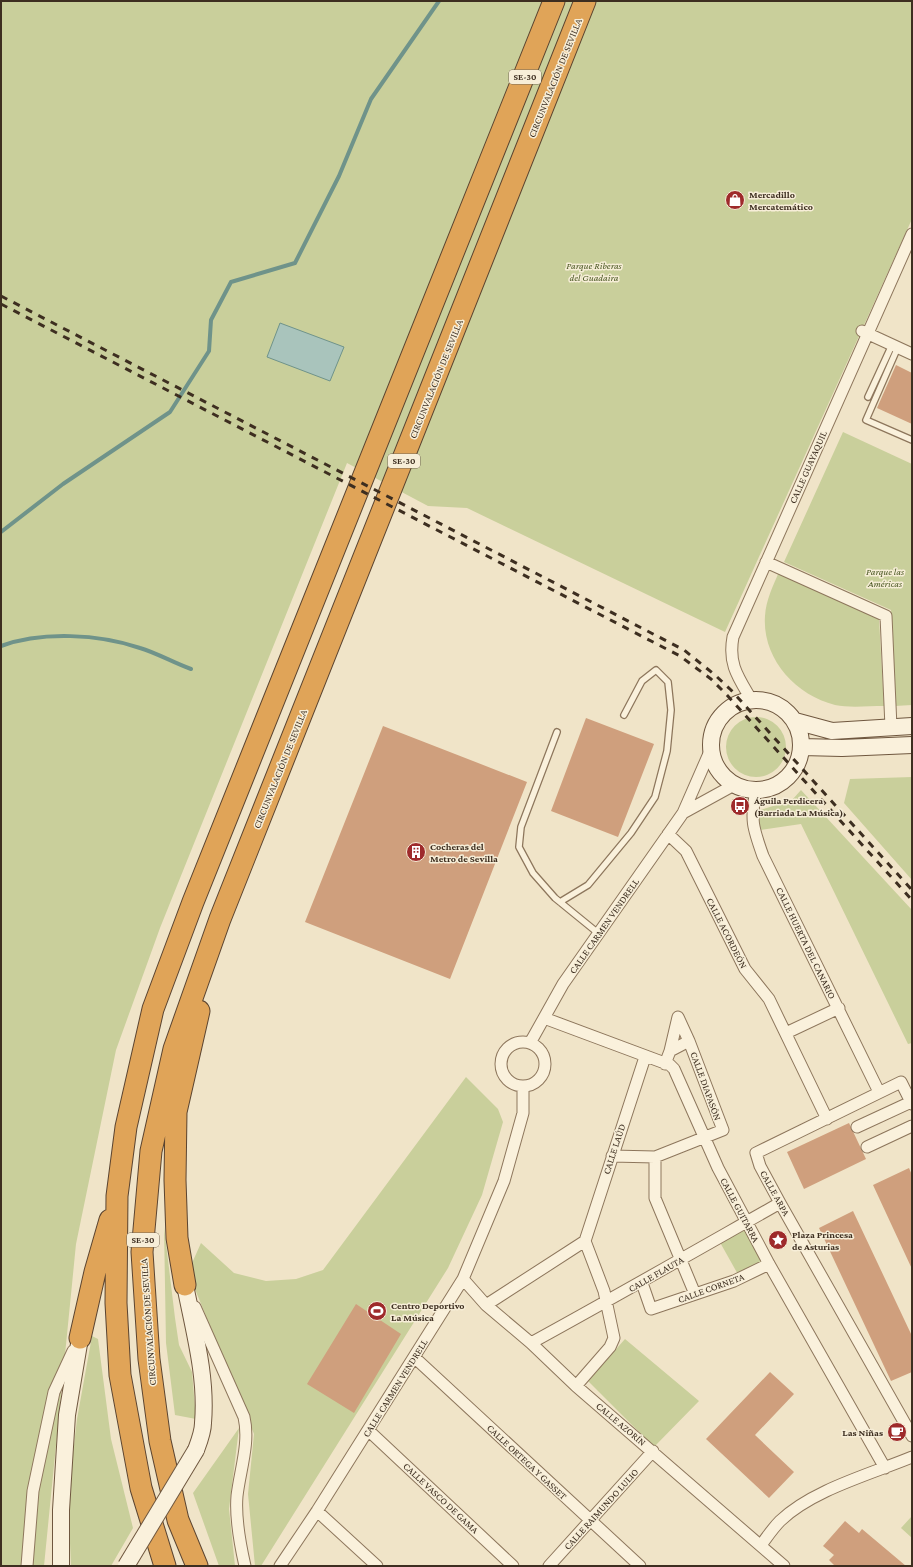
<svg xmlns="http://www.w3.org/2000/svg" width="913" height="1567" font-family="'Crimson Pro',serif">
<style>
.green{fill:#c9cf9b}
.water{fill:#a9c4bc;stroke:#6f938a}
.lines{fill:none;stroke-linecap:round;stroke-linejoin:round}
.stream{stroke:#6f938a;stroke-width:4}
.building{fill:#cf9f7d}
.lane-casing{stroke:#8d765c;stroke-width:8}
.street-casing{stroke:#8d765c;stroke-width:13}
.secondary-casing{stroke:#6f573f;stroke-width:18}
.highway-casing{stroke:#5b4430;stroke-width:23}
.lane{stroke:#faf1dc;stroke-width:5.5}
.street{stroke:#faf1dc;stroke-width:11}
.secondary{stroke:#faf1dc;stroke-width:16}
.highway{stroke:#e0a458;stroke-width:21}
.rail{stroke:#3d2e20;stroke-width:3;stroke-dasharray:7 7;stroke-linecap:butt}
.secondary-bridge-casing{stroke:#6f573f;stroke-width:18;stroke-linecap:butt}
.secondary-bridge{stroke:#faf1dc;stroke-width:16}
.labels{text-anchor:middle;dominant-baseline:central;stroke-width:3;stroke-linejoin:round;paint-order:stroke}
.shield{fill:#f7eed8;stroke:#756857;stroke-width:1}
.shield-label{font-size:9px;font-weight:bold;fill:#3d2e20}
.street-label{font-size:10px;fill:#3d2e20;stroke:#f7eed8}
.poi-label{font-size:10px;font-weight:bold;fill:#3d2e20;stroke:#f7eed8;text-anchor:start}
.park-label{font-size:10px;font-style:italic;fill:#4d5a26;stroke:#f7eed8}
</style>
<rect width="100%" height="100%" fill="#f0e4c8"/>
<path class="green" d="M1 1H912V219L725 632 467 508 428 506 347 463 160 928 116 1050 76 1244 44 1566H1Z
M843 432 912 464V705L895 706 891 610 784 562Z
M779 572 879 619 884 706C868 706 849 708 835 705 795 695 762 658 765 616 766 600 773 586 779 572Z
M726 747a30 30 0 1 1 60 0a30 30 0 1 1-60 0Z
M912 777V880L844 803 850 779Z
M801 790 912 910V1043L908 1044 801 824 760 830 757 811 792 800Z
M466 1077 498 1109 503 1122 482 1195 448 1268 261 1566H255L248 1494 254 1434 188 1272 201 1243 234 1273 266 1281 296 1279 323 1270Z
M747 1222 769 1264 740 1278 717 1237Z
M164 1227 175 1318 179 1345 192 1372 196 1419 175 1415 166 1343Z
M92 1336 98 1339 111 1439 133 1528 111 1566H71L68 1497 77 1419Z
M625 1339 699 1401 654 1447 588 1381Z
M239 1428 229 1509 235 1566H219L193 1493Z
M912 1516V1538L901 1528Z"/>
<path class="water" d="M280 323 344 347 330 381 267 357Z"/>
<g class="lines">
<path class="stream" d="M1 532 63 484 170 412 209 351 211 320 231 282 295 263 339 176 371 99 439 1
M1 646C42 631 99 634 140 648 157 653 174 663 191 669"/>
</g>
<path class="building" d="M896 365 912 373V424L877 408Z
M586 718 654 744 618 837 551 811Z
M383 726 527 782 450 979 305 922Z
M849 1123 866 1159 804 1189 787 1152Z
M909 1168 912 1175V1269L873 1185Z
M853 1211 912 1336V1372L891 1381 819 1228Z
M356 1304 401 1334 354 1413 307 1384Z
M770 1372 794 1394 755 1435 794 1472 769 1498 706 1439Z
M845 1521 859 1533 862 1529 906 1566H835L829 1560 834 1555 823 1546Z"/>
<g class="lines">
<g class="lane-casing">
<path id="lane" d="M898 347 866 420 912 440
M868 397 892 345
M557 732 521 827 519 847 533 873 555 898 598 933
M560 902 588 885 631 833 655 797 667 751 671 710 668 682 656 670 642 681 624 715"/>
</g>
<g class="street-casing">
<path id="street" d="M862 331 912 354
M766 562 886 616 891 727
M751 699C738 677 728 664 733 637L912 234
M756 790C750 820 753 828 763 856L879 1092
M683 813 734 785
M668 834 686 851 745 969 769 999 827 1119
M544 1018 670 1065 674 1069 718 1168 769 1264 885 1468
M786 1033 839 1008
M501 1064a22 22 0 1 1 44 0a22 22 0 1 1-44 0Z
M530 1043 563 984 683 813 711 749
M670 1051 678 1017 689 1041
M912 1104 901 1082 756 1153 760 1166 780 1203 912 1436
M857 1127 911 1102
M867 1147 912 1126
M612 1156 655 1157 723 1130 689 1041 670 1051 665 1064
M655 1157V1198L695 1294
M463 1279 486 1305 531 1343 576 1386 784 1566
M642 1283 651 1309 734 1281 769 1264
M486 1305 585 1241 645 1057
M195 1307 244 1417C250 1443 240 1470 237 1496 235 1519 240 1544 245 1566
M531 1343C615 1297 697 1250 780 1203
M414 1357 640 1566
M576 1386 610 1347 614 1338 604 1291 585 1241
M368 1430 513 1566
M317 1511 377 1566
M761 1545C767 1537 773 1528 780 1521 812 1490 871 1474 912 1457
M27 1566 33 1491 54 1392 73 1351
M280 1566 317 1511 463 1279 504 1181 523 1113V1086
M549 1566 653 1451"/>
</g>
<g class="secondary-casing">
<path id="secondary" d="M711 745a45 45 0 1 1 90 0a45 45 0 1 1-90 0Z
M795 721 832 731 912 726
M802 747 842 748 912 745
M185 1285C194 1331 207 1377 203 1423 203 1432 199 1442 196 1450
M61 1566V1510L67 1415 80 1338"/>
</g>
<g class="highway-casing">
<path id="highway" d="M185 1285 177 1238 175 1180 176 1112 199 1011
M80 1338 95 1272 110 1220
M165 1566 141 1488 120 1375 116 1303 117 1196 126 1127 153 1009 193 902 554 1
M197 1566 178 1520 160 1441 149 1359 142 1252 151 1151 174 1049 220 919 585 1"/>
</g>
<use href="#lane" class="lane"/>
<use href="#street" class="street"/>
<use href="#secondary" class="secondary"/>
<use href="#highway" class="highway"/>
<path class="rail" d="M1 296 684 650 715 675 731 690 912 890
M1 304 680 656 711 679 726 694 912 900"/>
<g class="secondary-bridge-casing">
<path id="secondary-bridge" d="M126 1566 196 1450"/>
</g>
<use href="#secondary-bridge" class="secondary-bridge"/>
</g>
<defs>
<g id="shop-disc" transform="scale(1)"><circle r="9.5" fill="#9e2a2b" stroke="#f7eed8"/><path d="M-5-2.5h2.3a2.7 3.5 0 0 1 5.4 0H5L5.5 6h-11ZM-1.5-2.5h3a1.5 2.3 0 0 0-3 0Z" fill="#fff"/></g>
<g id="bus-disc" transform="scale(1)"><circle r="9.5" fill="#9e2a2b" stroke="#f7eed8"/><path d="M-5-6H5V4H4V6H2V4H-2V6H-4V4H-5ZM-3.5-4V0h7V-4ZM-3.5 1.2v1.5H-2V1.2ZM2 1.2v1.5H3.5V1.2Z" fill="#fff"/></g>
<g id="building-disc" transform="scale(1)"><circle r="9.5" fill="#9e2a2b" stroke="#f7eed8"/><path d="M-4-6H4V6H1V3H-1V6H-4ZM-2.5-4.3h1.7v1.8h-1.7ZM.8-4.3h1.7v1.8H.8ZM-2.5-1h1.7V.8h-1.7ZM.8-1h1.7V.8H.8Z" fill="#fff"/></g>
<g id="sight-disc" transform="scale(1)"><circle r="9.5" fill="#9e2a2b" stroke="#f7eed8"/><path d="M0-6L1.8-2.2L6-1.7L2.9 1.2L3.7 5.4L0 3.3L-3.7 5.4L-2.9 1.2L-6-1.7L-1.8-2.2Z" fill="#fff"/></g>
<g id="stadium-disc" transform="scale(1)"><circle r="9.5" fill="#9e2a2b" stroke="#f7eed8"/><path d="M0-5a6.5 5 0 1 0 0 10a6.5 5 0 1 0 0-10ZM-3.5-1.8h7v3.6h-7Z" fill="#fff"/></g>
<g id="cafe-disc" transform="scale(1)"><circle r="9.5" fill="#9e2a2b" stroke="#f7eed8"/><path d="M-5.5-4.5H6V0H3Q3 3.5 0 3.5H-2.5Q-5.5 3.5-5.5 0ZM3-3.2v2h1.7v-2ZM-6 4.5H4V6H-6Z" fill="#fff"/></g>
</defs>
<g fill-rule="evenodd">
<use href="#shop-disc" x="735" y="200"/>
<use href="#bus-disc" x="740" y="806"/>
<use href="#building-disc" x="416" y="852"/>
<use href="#sight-disc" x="778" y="1240"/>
<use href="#stadium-disc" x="377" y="1311"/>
<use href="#cafe-disc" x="897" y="1432"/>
</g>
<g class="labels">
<g class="shield">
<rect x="509" y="70" width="32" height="14" rx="3"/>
<rect x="388" y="454" width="32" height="14" rx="3"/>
<rect x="127" y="1233" width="32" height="14" rx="3"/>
</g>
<g class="shield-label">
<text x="525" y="77">SE-30</text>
<text x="404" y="461">SE-30</text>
<text x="143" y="1240">SE-30</text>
</g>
<g class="street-label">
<text transform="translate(555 78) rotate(-68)">CIRCUNVALACIÓN DE SEVILLA</text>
<text transform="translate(436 379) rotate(-68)">CIRCUNVALACIÓN DE SEVILLA</text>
<text transform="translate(808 467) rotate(-66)">CALLE GUAYAQUIL</text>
<text transform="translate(280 769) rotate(-68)">CIRCUNVALACIÓN DE SEVILLA</text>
<text transform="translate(604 926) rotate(-55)">CALLE CARMEN VENDRELL</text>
<text transform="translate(727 933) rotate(63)">CALLE ACORDEÓN</text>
<text transform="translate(806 943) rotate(64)">CALLE HUERTA DEL CANARIO</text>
<text transform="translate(706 1086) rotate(70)">CALLE DIAPASÓN</text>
<text transform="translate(614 1149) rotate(-72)">CALLE LAÚD</text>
<text transform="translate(775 1193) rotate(61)">CALLE ARPA</text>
<text transform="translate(740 1210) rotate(62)">CALLE GUITARRA</text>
<text transform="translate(656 1274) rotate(-30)">CALLE FLAUTA</text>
<text transform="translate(711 1288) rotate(-20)">CALLE CORNETA</text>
<text transform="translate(148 1322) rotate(-94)">CIRCUNVALACIÓN DE SEVILLA</text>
<text transform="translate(395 1388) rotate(-58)">CALLE CARMEN VENDRELL</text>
<text transform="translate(621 1424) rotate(40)">CALLE AZORÍN</text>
<text transform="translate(527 1462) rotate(43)">CALLE ORTEGA Y GASSET</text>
<text transform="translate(441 1498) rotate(43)">CALLE VASCO DE GAMA</text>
<text transform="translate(601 1509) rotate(-48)">CALLE RAIMUNDO LULIO</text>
</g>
<g class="poi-label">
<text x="749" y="194">Mercadillo<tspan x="749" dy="12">Mercatemático</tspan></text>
<text x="754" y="800">Águila Perdicera<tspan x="754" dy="12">(Barriada La Música)</tspan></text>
<text x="430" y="846">Cocheras del<tspan x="430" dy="12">Metro de Sevilla</tspan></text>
<text x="792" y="1234">Plaza Princesa<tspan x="792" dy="12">de Asturias</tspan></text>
<text x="391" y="1305">Centro Deportivo<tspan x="391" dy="12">La Música</tspan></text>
<text x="883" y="1432" text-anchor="end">Las Niñas</text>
</g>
<g class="park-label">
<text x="594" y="265">Parque Riberas<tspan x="594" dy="12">del Guadaira</tspan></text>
<text x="885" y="571">Parque las<tspan x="885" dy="12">Américas</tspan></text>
</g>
</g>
<rect width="913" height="1567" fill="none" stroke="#3d2e20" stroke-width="4"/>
</svg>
